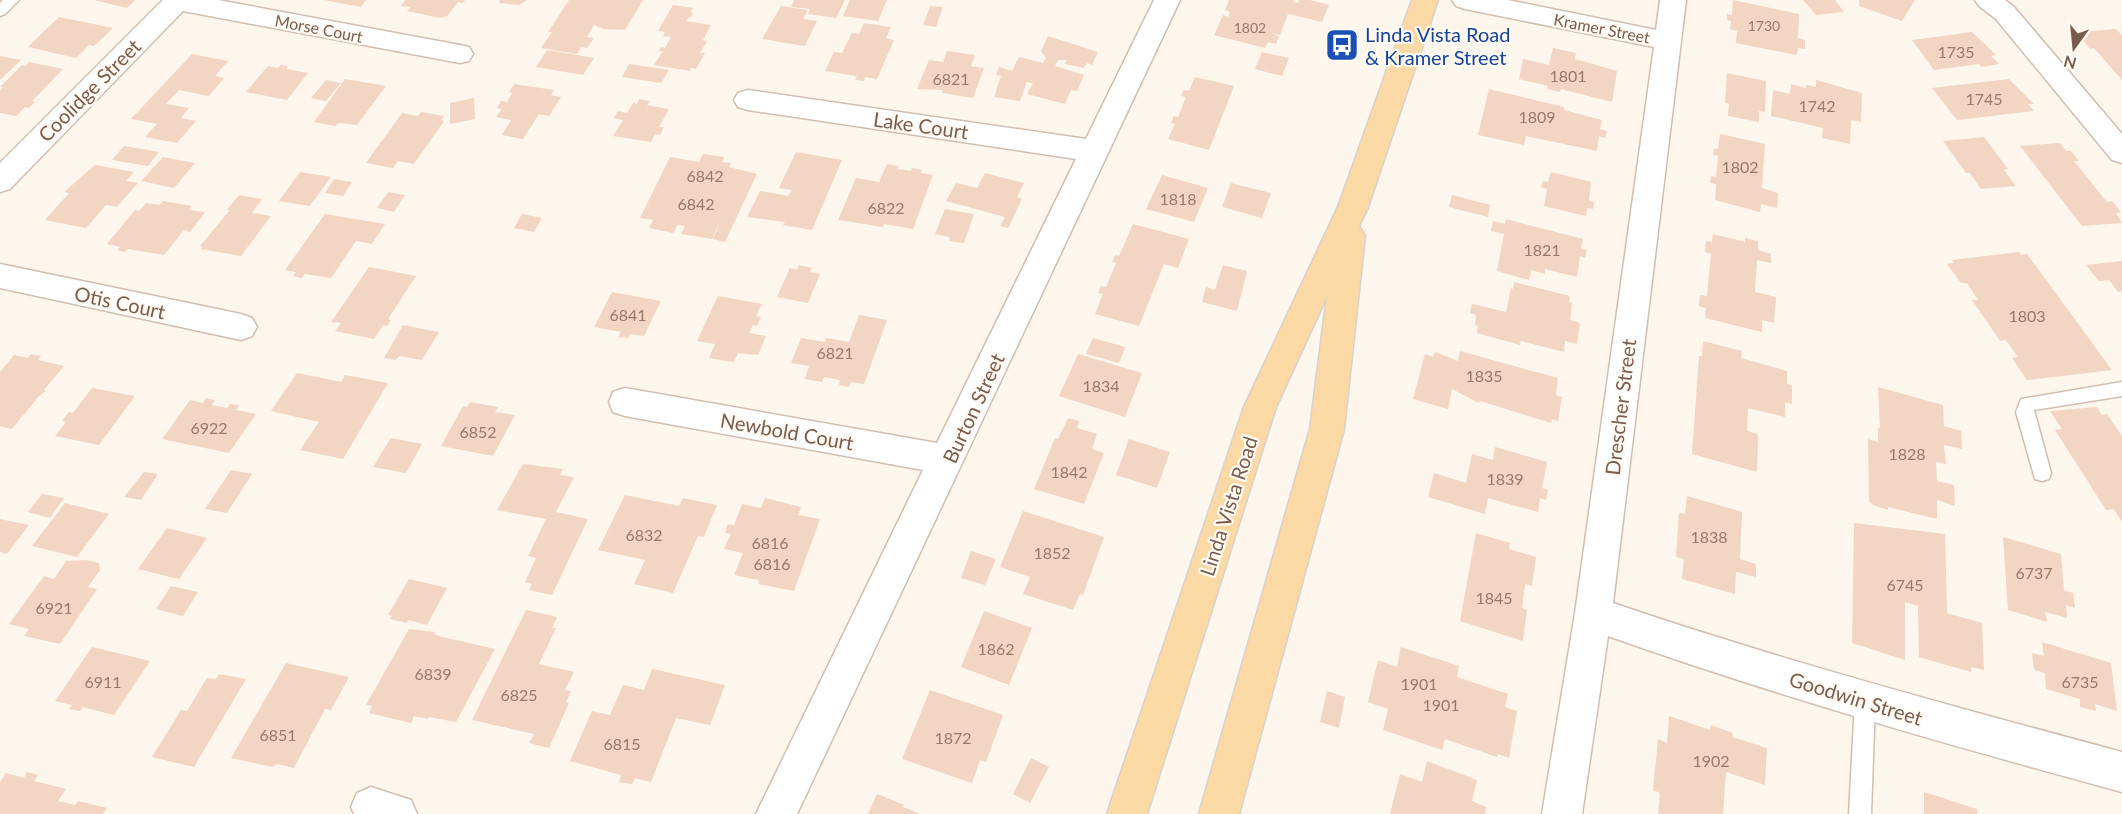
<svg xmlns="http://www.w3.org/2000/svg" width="2122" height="814" font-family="Lato,sans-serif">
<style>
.building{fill:#f3d5c3}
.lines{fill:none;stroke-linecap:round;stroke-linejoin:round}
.lane-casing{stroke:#d1beb0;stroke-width:3}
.street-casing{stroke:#d1beb0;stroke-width:3}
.primary-casing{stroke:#dad1cd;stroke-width:3}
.lane{fill:#fff;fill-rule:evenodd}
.street{fill:#fff;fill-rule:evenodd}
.primary{fill:#fbd9a5;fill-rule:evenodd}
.labels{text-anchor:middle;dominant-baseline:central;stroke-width:4.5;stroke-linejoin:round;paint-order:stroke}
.far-number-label{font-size:14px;fill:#987a6a}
.far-street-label{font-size:16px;fill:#7a5c4d;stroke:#fffaf3}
.number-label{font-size:16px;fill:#987a6a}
.transit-label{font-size:20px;fill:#164399;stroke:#fffaf3;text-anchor:start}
.street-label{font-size:20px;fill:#7a5c4d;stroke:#fffaf3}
</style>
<rect width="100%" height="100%" fill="#fdf6ec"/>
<path class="building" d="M94 0H135L127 8Z
M324 0H366L361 7Z
M405 0H465L463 3 458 2 447 16 440 18 407 11 410 7 401 6Z
M500 0H527L519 5 499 3Z
M569 0H643L625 30 604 29 594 25 587 37 594 38 587 48 581 47 577 54 541 48 552 32H548Z
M794 0H845L836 18 808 14 810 9 791 7Z
M850 0H887L878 21 843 16Z
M1229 0H1294L1293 2 1298 3 1299 0H1310L1329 5 1322 22 1288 14 1280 35 1271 33 1279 36 1276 44 1268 42 1265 48 1214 35 1223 15 1228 17 1230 12 1225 10Z
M1733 0 1799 14 1798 38 1805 40V49L1798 48 1797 55 1736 43 1737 31 1730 29 1731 21 1727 20V14L1732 15Z
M1803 0H1835L1844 12 1816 15Z
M1859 0H1915L1902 21 1859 6Z
M673 5 693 8 691 11 693 14 686 21 711 25 703 40 707 41 700 53H705L696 69 691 68 690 71 654 65 663 51H659L661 47 665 48 671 37 663 36 665 32 658 31Z
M781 6 808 10 803 19 817 21 805 46 762 39Z
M930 6 943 7 936 27 923 25Z
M59 17 113 28 94 46 89 45 76 58 28 47Z
M864 23 891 27 886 38 894 40 877 79 865 77 864 81 855 80 857 76 825 71 834 52 842 53 852 33 859 34Z
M2116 29 2122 35V80L2094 48 2090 49 2082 39H2086L2081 32Z
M1972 32 1996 55 1991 56 1999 64 1981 67 1979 64 1934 70 1912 40Z
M1048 36 1098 52 1092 65 1087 63 1084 68 1065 64 1067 60H1058L1055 66 1084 75 1077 91 1071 90 1065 104 1027 94 1033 83 1027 82 1020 101 994 97 1001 76 996 75 999 67 1012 71 1019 57 1043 63 1046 58 1041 51Z
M1553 48 1576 53 1575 59 1617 71 1612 102 1561 89 1560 92 1547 89 1548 86 1519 79 1523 59 1549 65Z
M547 50 594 58 583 75 536 67Z
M947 51 975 55 971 66 984 68 973 98 942 93 943 90 917 89 929 60 943 62Z
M1262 52 1289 58 1282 76 1255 69Z
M192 54 228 61 215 76 224 78 209 96 179 90 166 104 189 108 181 118 196 121 177 143 145 137 157 124 131 119Z
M0 56 21 60 0 80Z
M29 62 63 69 32 101 35 102 29 108 25 107 16 116 0 113V91L3 87H0L22 65 26 66Z
M629 64 669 70 661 83 622 77Z
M281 65 288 66 286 69 308 73 287 100 246 92 268 66 278 68Z
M1727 73 1766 81 1765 112 1759 111V122L1728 116 1729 104 1725 103Z
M1195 77 1234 86 1209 150 1168 139 1175 124 1171 123 1174 116 1178 117 1186 97 1181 96 1184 90 1189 91Z
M345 79 386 86 357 125 338 123 335 126 314 122Z
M2009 79 2034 104H2028L2034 111 1957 120 1932 88Z
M326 80 341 83 326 101 311 98Z
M1816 80 1862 93 1861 122 1851 120 1850 144 1822 138 1823 128 1771 116 1773 90 1790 94 1791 84 1806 88V85L1816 87Z
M514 84 554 90 551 95 561 97 549 116 539 114 523 139 502 135 511 120 496 117 502 109 497 108 501 101 507 102 512 93 509 92Z
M1489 89 1564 107V110L1602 120 1600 129 1607 131 1605 138 1599 136 1597 151 1526 136 1524 145 1478 135Z
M474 98 475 119 450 124V103Z
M639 99 650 101 647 105 669 109 659 127H664L660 135 655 134 651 142 613 136 623 120 614 118 618 111 627 113 633 103 637 104Z
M421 112 444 116 441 120 444 121 414 164 398 161 393 168 366 163 402 113 418 116Z
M1720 134 1765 144 1762 188 1778 193 1777 208 1761 204 1760 212 1715 200 1716 184 1710 183 1711 176 1716 177 1718 156 1713 155 1714 148 1718 149Z
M1984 137 2008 169 2004 170 2016 186 1981 189 1970 173H1966L1943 141Z
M2060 143 2066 151H2071L2079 161H2074L2107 202 2112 201 2121 212 2116 213 2122 223 2082 226 2020 146Z
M124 146 159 152 148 166 112 160Z
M796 152 842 160 812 230 783 225 785 222 747 217 760 191 788 196 792 190 779 188Z
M703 154 724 157 722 162 731 163 729 167 757 174 725 242 713 239 721 220 712 239 681 234 685 226 678 225 673 233 649 228 653 220 640 218 670 157 699 162Z
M163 157 195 163 174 188 141 181Z
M887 164 899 166 897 169 911 171 912 168 922 170 920 173 933 175 913 229 884 224 883 227 838 220 856 178 879 182Z
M95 165 134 172 126 181 138 183 117 207 106 205 86 228 45 220 69 193 64 192Z
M300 172 331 177 310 206 279 201Z
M1551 172 1591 182 1589 200 1594 202 1593 209 1587 208 1586 216 1544 206 1547 189 1541 187 1543 181 1548 182Z
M985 173 1024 183 1017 197 1022 199 1008 228 1000 226 1005 217 946 201 956 183 977 188Z
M1162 175 1208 188 1194 222 1146 209Z
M334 179 352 182 343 196 325 193Z
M1231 183 1271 193 1262 218 1222 207Z
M388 192 405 195 394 212 377 208Z
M239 195 262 199 252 213 271 216 241 256 201 249 202 247 200 246 230 210H227Z
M1452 195 1490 205 1488 217 1449 207Z
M163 201 192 206 189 210 205 212 190 232 184 230 164 255 128 249 125 252 117 250 120 247 107 244 135 210 139 211 146 203 159 205Z
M945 209 974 214 964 243 949 241 950 237 935 234Z
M325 214 385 224 372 244 356 241 331 278 305 274 302 278 293 276 296 272 285 270Z
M522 214 542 218 534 232 514 228Z
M1506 219 1583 239 1581 248 1587 250 1585 258 1580 256 1577 277 1545 269V274L1531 270 1529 280 1497 271 1504 234 1491 231 1493 221 1505 224Z
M1133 224 1189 239 1178 268 1164 264 1139 326 1095 314 1103 294 1098 293 1101 286 1106 287 1116 263 1112 262 1115 255 1119 256Z
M1713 234 1745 242V238L1758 241V250L1771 254V263L1757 260 1755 292 1776 297 1774 323 1762 320V332L1705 318 1706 308 1699 306 1700 295 1707 296 1711 254 1705 252 1706 241 1712 242Z
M2019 252 2021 255 2027 254 2112 370 2027 380 2012 358 2018 357 2006 340 2000 341 1972 300H1978L1967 283H1961L1947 264 1954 263 1952 260Z
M2122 261V291L2118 292 2109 280 2099 281 2086 265Z
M799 265 812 268 810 272 820 274 808 303 777 297 790 268 797 270Z
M1223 265 1247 271 1237 311 1202 302 1206 287 1215 290Z
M369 267 416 276 388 319 391 320 387 326 383 325 374 339 335 331 341 323 331 322Z
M1514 282 1570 296 1569 302 1572 303 1570 320 1580 323 1577 344 1565 341 1564 352 1521 341 1520 345 1477 333 1478 326 1475 325 1476 315 1470 313 1472 304 1506 312 1511 288 1513 289Z
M612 292 661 301 644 336 630 334 628 338 618 337 621 332 594 327Z
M718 296 762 304 756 316 761 317 757 326 753 325 749 333 766 336 758 355 738 353 734 362 709 358 715 344 697 341Z
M859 315 887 320 864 384 851 382 849 387 839 385 840 380 824 377 822 382 805 379 809 366 791 363 801 338 825 342 826 338 849 342Z
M403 325 439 332 422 360 399 356 396 360 384 358Z
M1093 338 1125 347 1119 363 1086 354Z
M1703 341 1742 351 1741 358 1787 371V384L1792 386V404L1785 402V417L1748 408 1747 431 1758 434 1757 472 1692 454 1699 356H1702Z
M1460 351 1558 378 1556 395 1562 397 1558 421 1552 419 1551 423 1480 401 1479 403 1452 389 1448 409 1413 399 1425 354 1433 357 1435 352 1458 361Z
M31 354 41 356 38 360 64 366 44 390 46 391 39 396 12 429 0 426V372L14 355 28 358Z
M1078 354 1142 373 1125 417 1059 396Z
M297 373 341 382 345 375 388 383 343 459 300 450 319 422 271 411Z
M1878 387 1943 405 1944 426 1961 431 1962 449 1944 445 1946 464 1936 462 1937 481 1954 485 1955 506 1937 500V519L1888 507V510L1873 505 1869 501 1868 439 1878 442V428H1880Z
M92 388 135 396 99 445 55 436 66 422 62 421 69 412 73 413Z
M206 398 215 400 212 405 227 408 230 404 239 405 236 410 256 414 229 453 162 439 190 400 203 403Z
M470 402 498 407 495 412 515 415 493 456 441 446 463 406 467 407Z
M2097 407 2102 415 2107 414 2122 436V522L2114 509 2106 510 2055 430 2062 429 2050 411Z
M1068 418 1079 421 1077 428 1097 434 1092 449 1104 453 1084 504 1034 489 1055 438 1058 439Z
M391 438 422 444 406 473 373 467Z
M1129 439 1170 452 1157 488 1116 475Z
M1495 447 1547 462 1542 488 1548 490 1546 500 1540 498 1538 512 1488 498 1485 514 1428 497 1434 473 1466 483 1472 454 1493 460Z
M523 464 563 469 560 475 574 477 556 512 588 519 552 595 529 590 532 584 525 582 536 558 528 556 546 519 497 510Z
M231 470 252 474 227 513 205 509Z
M144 472 158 474 141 500 124 497Z
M42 494 64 498 50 518 28 512Z
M625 495 679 506 683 498 717 505 704 537 698 536 673 593 634 584 645 560 598 550Z
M1687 496 1742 512 1740 559 1756 564V577L1736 572 1735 594 1682 579 1684 559 1676 557 1679 513 1685 514Z
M765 498 801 507 798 515 820 519 794 591 758 584 759 580 734 575 743 553 724 549 731 534 725 533 728 524 734 525 742 504 761 508Z
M65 503 109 514 77 557 32 546Z
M1023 511 1104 537 1083 595 1080 594 1073 610 1023 594 1030 577 1000 567Z
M0 519 29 525 7 554 0 552Z
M1854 523 1945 534 1947 613 1982 623 1984 670 1971 667V672L1919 657 1918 606 1905 602V660L1852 643Z
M167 528 207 538 179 579 138 569Z
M1476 533 1510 543 1509 549 1536 557 1532 586 1525 584 1522 608 1527 610 1523 641 1460 621Z
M2003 537 2061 554 2064 590 2073 593 2075 608 2066 605 2067 618 2045 612 2047 622 2008 610Z
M971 551 996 559 985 585 961 578Z
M87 560 99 563 100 570 88 587 97 589 60 644 24 636 29 629 9 624 44 576 54 579 66 561Z
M409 579 447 588 427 625 408 620 407 623 390 619 392 616 388 615Z
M171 586 198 592 183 616 156 609Z
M526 610 557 617 552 628H556L539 664 574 672 565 690 571 691 566 702 569 703 549 748 529 743 534 734 472 720Z
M984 611 1032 628 1009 685 961 667Z
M409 629 435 632 434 635 495 649 456 722 429 717 428 719 414 716 411 723 369 713 372 706 366 705Z
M2042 642 2111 663 2117 711 2095 704 2096 711 2080 707V699L2046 689 2045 673 2034 670 2032 653 2044 656Z
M92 647 150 661 114 715 83 707 80 711 69 709 72 705 55 701Z
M1401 647 1459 666 1457 677 1508 694 1505 707 1517 711 1509 758 1498 754 1497 757 1445 739 1442 750 1383 730 1388 709 1368 702 1378 660 1397 667Z
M286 663 349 677 331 710 325 709 294 768 278 764 272 767 231 758Z
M652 669 725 685 710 725 676 718 651 782 635 778 632 784 619 782 621 775 570 761 592 711 610 715 623 685 644 690Z
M219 674 246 679 194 767 152 757 181 710 187 711 207 678 216 679Z
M930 690 1003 715 986 762 980 760 972 783 902 759Z
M1327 691 1345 697 1339 728 1320 722Z
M1669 716 1710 730 1711 725 1733 733 1732 737 1767 748 1765 785 1726 772 1723 814H1658L1660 793 1653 790 1658 739 1667 743Z
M1031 758 1049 767 1030 803 1013 794Z
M1427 761 1477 780 1472 801 1486 807 1485 814H1390L1400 774 1422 782Z
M27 772 38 775 34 781 66 789 58 801 75 805 78 801 107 808 103 814H0V782L6 773 24 778Z
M1924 792 1977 809V814H1924Z
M877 794 904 805 903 807 920 814H868Z"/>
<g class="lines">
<g class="lane-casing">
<path id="lane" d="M3 0H19L5 14 0 16V3Z
M2122 382V396L2034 410 2051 473 2049 479 2042 481 2035 479 2016 412 2021 399Z
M1865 692 1872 695 1875 702 1871 814H1849L1855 702 1858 695Z"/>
</g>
<g class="street-casing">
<path id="street" d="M163 0H218L460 45 469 47 473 54 469 61 460 63 183 11 10 189 0 192V163Z
M1154 0H1180L797 814H756L923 470 625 416 613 412 609 402 613 392 625 388 937 443 1076 159 748 110 738 107 734 100 738 93 748 90 1086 139Z
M1452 0H1508L1656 30 1660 0H1686L1613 603C1780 660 1951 706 2122 752V792C1949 745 1777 696 1608 636L1582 814H1542L1575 613 1654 47 1465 9 1456 6Z
M1975 0H2005L2014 7 2122 134V163L2112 160 1996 19 1979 6Z
M0 264 241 314 252 318 257 327 252 336 241 340 0 288Z
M371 787 411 800 417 814H354L351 807 357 793Z"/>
</g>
<g class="primary-casing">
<path id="primary" d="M1412 0H1438L1368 207 1359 226 1365 235 1344 429 1239 814H1199L1310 429 1327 296 1276 407 1147 814H1107L1244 407 1338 207Z"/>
</g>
<use href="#lane" class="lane"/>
<use href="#street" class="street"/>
<use href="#primary" class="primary"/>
</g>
<defs>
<g id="bus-square" transform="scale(1.725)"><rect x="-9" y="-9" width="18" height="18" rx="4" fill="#1a4fb4" stroke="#fffaf3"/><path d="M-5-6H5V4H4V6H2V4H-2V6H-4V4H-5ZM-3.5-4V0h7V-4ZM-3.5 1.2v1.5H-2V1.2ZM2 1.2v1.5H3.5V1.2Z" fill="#fff"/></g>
</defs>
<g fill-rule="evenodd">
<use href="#bus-square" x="1342" y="45"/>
</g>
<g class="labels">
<g class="far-number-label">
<text x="1764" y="25">1730</text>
<text x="1250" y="27">1802</text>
</g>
<g class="far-street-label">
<text transform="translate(319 28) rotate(11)">Morse Court</text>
<text transform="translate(1602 28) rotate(11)">Kramer Street</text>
</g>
<g class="number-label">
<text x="1956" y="51">1735</text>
<text x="1568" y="75">1801</text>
<text x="951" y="78">6821</text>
<text x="1984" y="98">1745</text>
<text x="1817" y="105">1742</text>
<text x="1537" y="116">1809</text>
<text x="1740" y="166">1802</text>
<text x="705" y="175">6842</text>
<text x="1178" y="198">1818</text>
<text x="696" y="203">6842</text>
<text x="886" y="207">6822</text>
<text x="1542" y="249">1821</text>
<text x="628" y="314">6841</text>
<text x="2027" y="315">1803</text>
<text x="835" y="352">6821</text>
<text x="1484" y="375">1835</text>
<text x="1101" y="385">1834</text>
<text x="209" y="427">6922</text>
<text x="478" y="431">6852</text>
<text x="1907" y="453">1828</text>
<text x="1069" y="471">1842</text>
<text x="1505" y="478">1839</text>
<text x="644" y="534">6832</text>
<text x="1709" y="536">1838</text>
<text x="770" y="542">6816</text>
<text x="1052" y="552">1852</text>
<text x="772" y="563">6816</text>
<text x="2034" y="572">6737</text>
<text x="1905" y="584">6745</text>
<text x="1494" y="597">1845</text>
<text x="54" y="607">6921</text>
<text x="996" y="648">1862</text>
<text x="433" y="673">6839</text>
<text x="103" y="681">6911</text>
<text x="2080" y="681">6735</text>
<text x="1419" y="683">1901</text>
<text x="519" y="694">6825</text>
<text x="1441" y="704">1901</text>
<text x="278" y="734">6851</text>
<text x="953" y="737">1872</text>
<text x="622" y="743">6815</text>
<text x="1711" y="760">1902</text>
</g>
<g class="transit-label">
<text x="1365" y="34">Linda Vista Road<tspan x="1365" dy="23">&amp; Kramer Street</tspan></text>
</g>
<g class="street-label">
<text transform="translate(89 90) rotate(-45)">Coolidge Street</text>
<text transform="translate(921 125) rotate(8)">Lake Court</text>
<text transform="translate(120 302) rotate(12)">Otis Court</text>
<text transform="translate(1620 407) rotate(-83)">Drescher Street</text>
<text transform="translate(973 408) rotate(-65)">Burton Street</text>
<text transform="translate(787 431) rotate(10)">Newbold Court</text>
<text transform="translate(1228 506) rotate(-72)">Linda Vista Road</text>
<text transform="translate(1856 698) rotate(17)">Goodwin Street</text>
</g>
</g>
<g transform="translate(2074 48) rotate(195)" stroke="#fffaf3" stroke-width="4.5" paint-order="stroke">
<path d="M0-4.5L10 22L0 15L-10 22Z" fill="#7a5c4d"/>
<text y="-9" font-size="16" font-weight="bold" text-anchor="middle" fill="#7a5c4d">N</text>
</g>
</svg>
